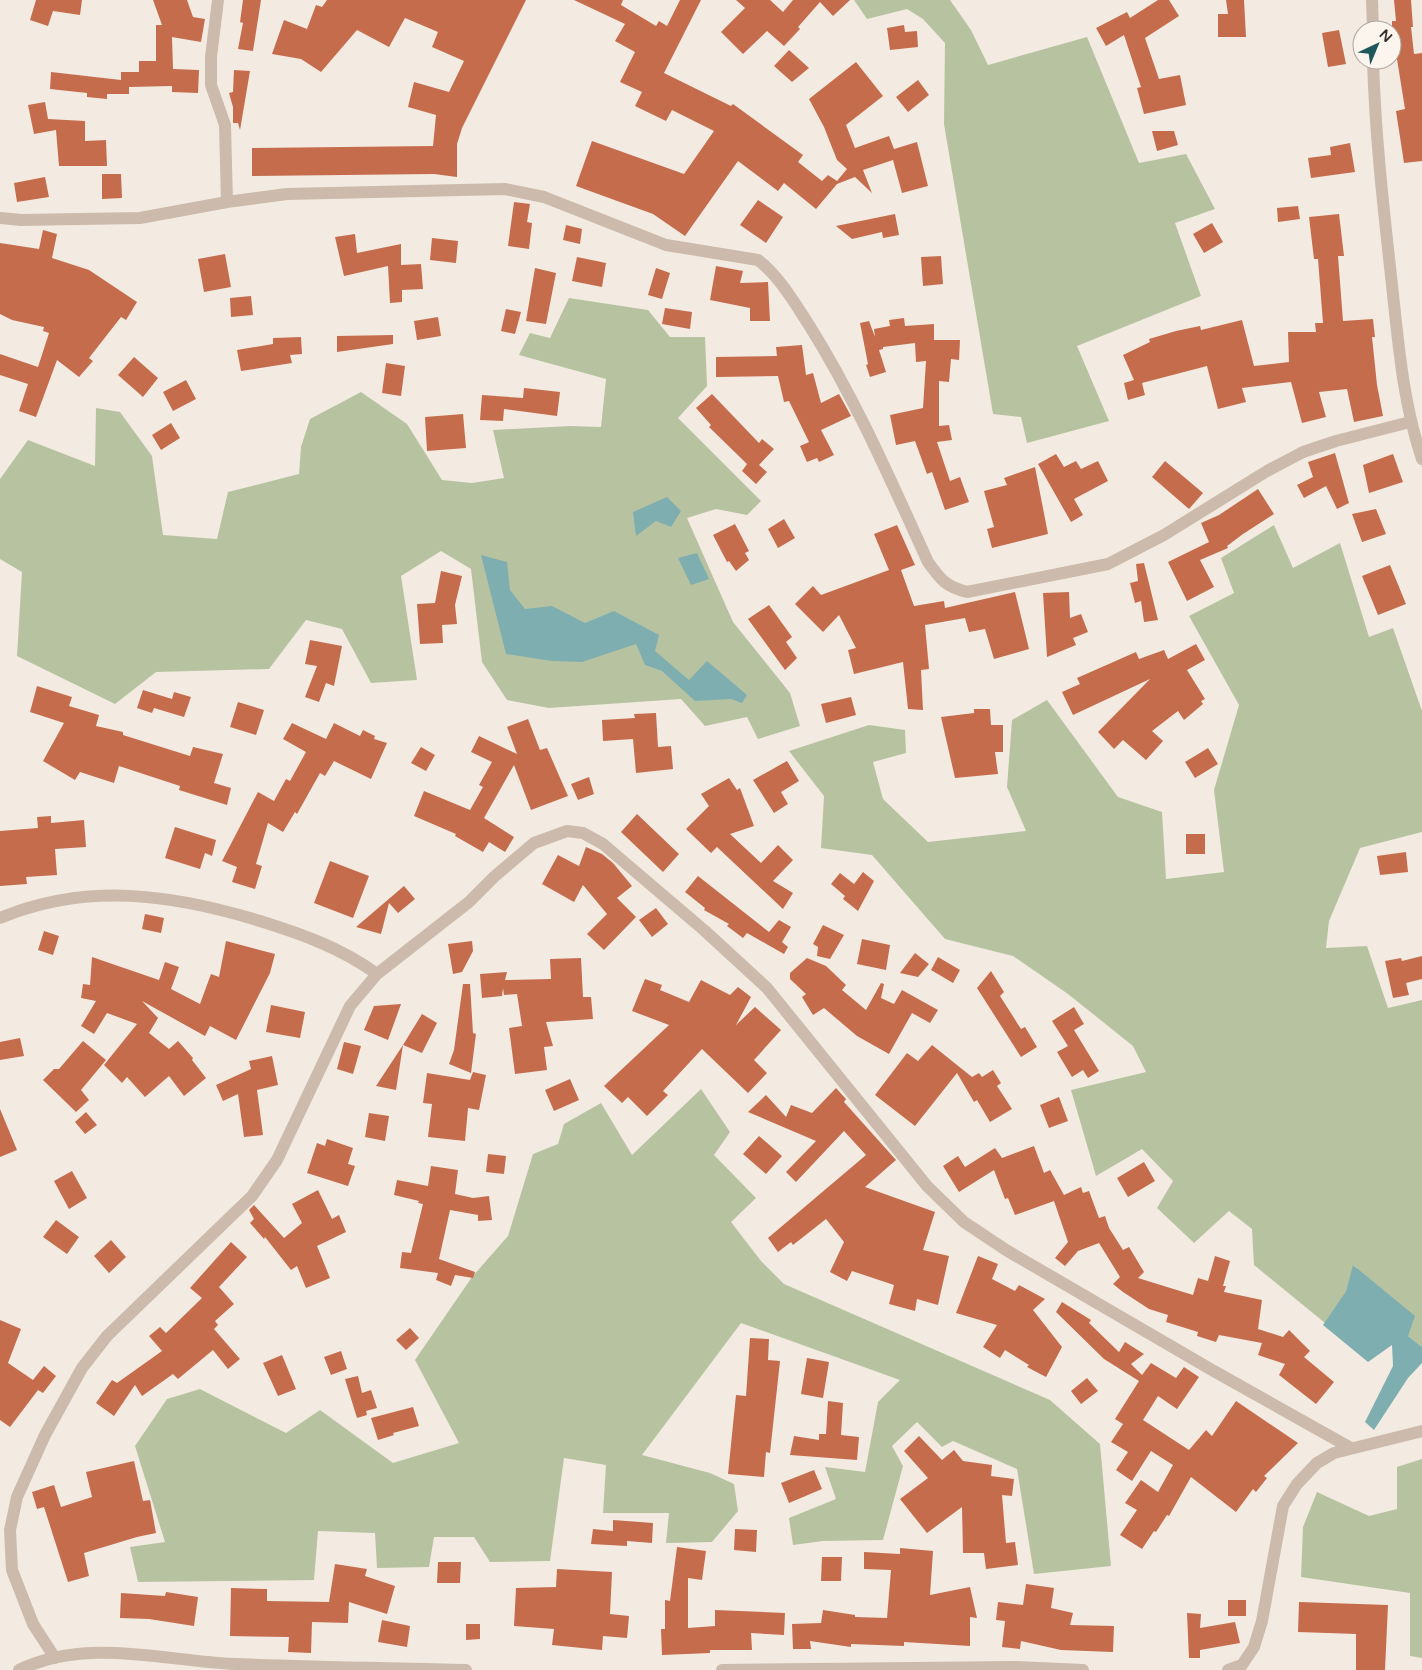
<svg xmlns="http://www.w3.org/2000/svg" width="1422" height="1670" font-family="'Varela Round',sans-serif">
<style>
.green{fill:#b7c3a0}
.water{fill:#7faeb1}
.building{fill:#c56c4d}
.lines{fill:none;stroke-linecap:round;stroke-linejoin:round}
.street{stroke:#ccbbac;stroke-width:12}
</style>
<rect width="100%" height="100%" fill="#f3ebe1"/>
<path class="green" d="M854 0H950L971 30 988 65 1087 37 1139 163 1186 154 1215 209 1175 223 1201 296 1077 346 1109 421 1027 443 1021 417 993 414 944 124 945 43 923 19 907 9 867 19Z
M569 298 648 310 670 337H705L707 386 678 418 761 501 747 515 716 509 687 518 733 622 790 693 800 726 758 739 747 717 705 726 681 699 549 708 507 700 482 662 471 569 441 551 401 576 417 680 371 683 342 629 306 620 269 669 156 672 115 704 17 656 22 572 0 559V479L28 440 95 466 96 408 120 412 152 456 163 535 217 539 228 492 299 474 301 447 310 419 361 392 407 424 442 480 472 483 504 478 493 430 570 426 601 427 606 379 519 355 530 333 550 338Z
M1274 525 1293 568 1340 543 1369 637 1393 628 1422 711V832L1360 848 1329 921 1326 948 1367 946 1388 1008 1422 1000V1347L1408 1336 1354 1265 1346 1291 1325 1323 1254 1265 1252 1229 1229 1211 1194 1243 1157 1208 1173 1181 1142 1149 1096 1176 1071 1090 1146 1072 1133 1046 1068 994 1013 956 945 939 872 855 821 848 824 796 789 751 869 725 905 730 906 753 873 762 883 799 928 842 1026 831 1007 787 1012 720 1047 700 1118 797 1162 812 1166 879 1224 872 1214 790 1239 705 1189 616 1234 593 1221 558Z
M701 1089 730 1132 714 1155 756 1198 731 1222 761 1261 784 1284 1050 1400 1100 1444 1111 1566 1034 1574 1017 1469 953 1441 942 1447 917 1422 892 1446 903 1466 883 1540 823 1541 793 1545 789 1518 836 1499 825 1467 865 1472 878 1402 900 1380 741 1323 642 1455 710 1473 734 1484 738 1511 712 1542 666 1543 669 1513H603L606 1465 564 1458 550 1561 490 1562 474 1537H434L429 1567 377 1568 375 1533 318 1531 314 1580 138 1582 130 1547 165 1542 135 1446 167 1399 200 1389 286 1433 320 1410 393 1463 459 1443 415 1360 472 1277 508 1236 533 1154 558 1144 564 1124 601 1103 632 1155Z
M1422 1459V1658L1410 1656V1593L1301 1577 1303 1527 1317 1492 1369 1516 1397 1509V1467Z"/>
<path class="water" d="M667 497 681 511 671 527 656 521 636 536 633 512Z
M697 553 709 579 691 585 678 558Z
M481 555 507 562 510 590 525 609 552 606 585 623 614 611 659 635 655 651 689 680 707 661 747 695 742 703 731 699 695 701 662 671 645 665 636 644 582 662 552 661 506 654Z
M1353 1265 1415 1316 1408 1336 1422 1347V1363L1408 1378 1374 1430 1365 1422 1393 1366 1392 1345 1368 1362 1323 1325 1346 1291Z"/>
<path class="building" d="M36 0H82L80 15 53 11 48 26 30 20Z
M153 0H187L193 17 205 19 201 42 172 37 173 69 199 70 198 93 172 92V86L129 87V94H107V99L87 97V93L50 89 51 72 121 80V72H139V61H156V25H162Z
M243 0H261L253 51 238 49 243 23 240 22Z
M327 0H526L462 128 457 144V177L434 174 252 176V148L433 146 436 115 408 107 414 82 449 92 464 61 432 47 438 32 405 18 389 47 357 30 321 72 301 59 272 54 284 20 307 29 316 5 322 7Z
M574 0H623L621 5 656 26 659 21 667 26 680 0H701L664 73 731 106 733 104 803 155 798 162 822 181 828 175 837 181 847 169 837 160 824 127 809 99 856 62 883 96 846 125 855 148 889 136 894 149 917 142 928 186 902 193 893 160 863 170 872 193 855 177 837 184 816 209 784 183 778 191 738 161 685 236 653 214 576 186 592 141 684 174 714 131 672 110 666 121 635 106 642 92 620 82 635 52 615 41 625 24Z
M736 0H770L783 12 793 0H850L833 16 820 2 798 27 800 29 784 46 767 31 743 54 721 32 745 8Z
M1158 0H1169L1179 16 1145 38 1159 79 1180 75 1186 105 1144 114 1137 88 1141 87 1124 35 1106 46 1096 28 1127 12 1130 18Z
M1226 0H1244L1246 37H1218V14H1228Z
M1394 0H1411L1413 27H1411L1414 54 1422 53V161L1404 163 1396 111 1405 109 1392 28V21H1396Z
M904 25 905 32 917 31 918 47 890 50 887 28Z
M1339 30 1346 64 1328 67 1322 33Z
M789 50 809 68 792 82 774 66Z
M234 70 250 71 240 130 238 123H233V107L229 93 233 92Z
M918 80 929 95 908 112 896 97Z
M45 102 48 119 85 121V141L106 140 107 166H59L56 130 34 134 28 105Z
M1152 131H1174L1178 145 1157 151Z
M1350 143 1355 172 1311 178 1308 158 1331 155 1330 147Z
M102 174H121L122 198 102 199Z
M45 177 49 197 17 202 14 183Z
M758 200 783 217 766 243 740 225Z
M514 202 530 204 527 222 532 223 529 249 508 246Z
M1298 206 1300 219 1278 222 1277 208Z
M895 214 899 235 883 238 882 232 852 239 836 226Z
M1339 214 1344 256H1338L1343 321 1373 319 1375 337H1372L1377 385 1383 416 1354 422 1347 389 1319 392 1326 417 1302 423 1291 382 1242 388 1246 402 1218 409 1207 366 1142 383 1145 395 1128 400 1124 383 1134 380 1123 355 1150 342 1149 339 1176 331 1200 326 1201 330 1242 320 1254 366 1289 362 1288 332H1316L1315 323H1323L1318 259H1314L1309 217Z
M1212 223 1223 242 1204 253 1193 234Z
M566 225 582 229 580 244 563 240Z
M43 230 57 234 52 258 89 270 137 302 126 320 121 317 89 358 93 361 79 377 57 360 36 417 19 411 28 384 0 375V354L38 367 49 333 43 331 44 327 12 320 0 314V243L39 249Z
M355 234 357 253 401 244V265L421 264 423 289 402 290V302L390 303 388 266 344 276 335 237Z
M432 238 458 241 456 263 430 260Z
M225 254 231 287 204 292 198 259Z
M941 256 943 284 923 286 921 257Z
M577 257 606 263 602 287 572 281Z
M716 266 743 271 740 283 768 282 770 321H750V308L710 300Z
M535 268 556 273 546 324 526 321Z
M656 268 670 273 662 299 648 295Z
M251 296 253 315 231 317 230 298Z
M665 308 692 312 690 329 662 324Z
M506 309 521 312 515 334 501 331Z
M438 317 441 336 417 340 414 321Z
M904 318 905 326 934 324V340H960L959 360 951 359 949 382 939 381V426L949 425 952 440 937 442 950 481 960 477 969 502 945 510 932 472 927 474 915 441 896 445 890 415 923 408 926 361 916 362 915 343 883 347V349L879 350 886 372 870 377 866 365 868 364 860 323 869 321 875 337 874 329 890 326 889 320Z
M393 335V344L337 352V336Z
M301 337 302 354 290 355 292 363 241 371 237 350 273 344V338Z
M802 345 806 375 813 373 821 403 839 394 851 416 821 430 834 455 819 462 817 458 807 462 800 446 809 442 789 401 784 402 778 376 716 377V357L777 356 776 347Z
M134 357 158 378 143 397 118 375Z
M386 363 405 366 401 396 382 393Z
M186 380 196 399 173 411 163 392Z
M524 388 560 392 557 416 504 409 503 421 480 420 482 395 523 398Z
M712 394 759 443 762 439 774 449 759 465 767 472 756 484 742 471 747 464 709 427 711 425 696 408Z
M463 414 466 448 427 451 425 417Z
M171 423 180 438 161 450 152 435Z
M1335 453 1349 503 1337 509 1326 486 1304 498 1297 485 1313 477 1308 462Z
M1056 454 1064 467 1076 461 1081 469 1098 461 1108 481 1074 499 1083 515 1071 522 1038 464Z
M1393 454 1403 482 1369 493 1363 465Z
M1165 461 1203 493 1189 509 1152 477Z
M1035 467 1048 534 992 548 987 529 994 527 984 491 1007 485 1004 478Z
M1258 489 1274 514 1243 534 1227 546 1228 548 1200 560 1214 587 1187 601 1168 562 1209 542 1201 523 1219 515Z
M1376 509 1386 534 1362 542 1352 514Z
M784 519 795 538 778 548 768 529Z
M735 524 749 551 745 553 749 560 736 571 729 561 727 562 713 535Z
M897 525 915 565 901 570 914 606 944 601 945 608 1015 592 1029 649 994 659 985 629 969 632 965 618 925 625 929 669 921 670 923 710 908 709 903 662 854 674 848 650 856 648 839 615 823 632 795 604 813 586 821 595 889 570 874 534Z
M1144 563 1158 620 1144 622 1141 601 1135 603 1130 583 1138 581 1136 564Z
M1390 565 1406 604 1378 615 1362 576Z
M441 571 462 576 455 605 457 624 442 625 443 643 420 644 417 604 435 603Z
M1069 592 1070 618 1081 614 1088 632 1073 638 1076 645 1047 657 1043 593Z
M769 605 792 637 786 642 797 658 785 670 748 619Z
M310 640 342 646 334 686 326 683 319 702 305 697 317 666 305 664Z
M1196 644 1205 660 1187 670 1205 699 1201 701 1203 704 1184 720 1178 711 1152 731 1163 741 1146 760 1123 740 1114 749 1098 732 1150 679 1073 715 1062 692 1080 684 1077 678 1136 652 1139 659 1164 650 1168 659Z
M37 686 72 697 69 706 99 715 96 726 123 732V735L190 756 193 747 223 754 214 783 231 788 227 805 179 790 180 786 119 766 114 783 80 772 75 780 43 761 64 723 30 712Z
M143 690 172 699 174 692 191 697 184 717 154 708 152 713 137 708Z
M851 697 856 715 826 723 821 704Z
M238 702 264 710 256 735 230 727Z
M974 709H990L991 725H1003V752H995L998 774 955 778 941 717 974 713Z
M656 713 658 747 671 746 673 769 636 773 633 739 603 741 602 720 635 718 634 714Z
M528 719 540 750 547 748 568 796 531 810 514 765 484 818 514 837 505 852 489 842 483 852 455 836 456 834 414 816 424 791 470 810 483 787 479 785 492 762 471 752 479 736 517 754 507 727Z
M292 723 326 739 334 723 360 736 363 730 375 736 374 739 387 743 371 779 334 761 325 776 320 773 297 814 295 812 283 832 268 823 256 864 262 866 255 889 232 882 237 867 222 861 258 792 274 801 286 779 290 781 306 752 283 739Z
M421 747 435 755 426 771 411 763Z
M1208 748 1218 764 1195 778 1185 762Z
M787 761 799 781 781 792 788 804 774 813 753 780Z
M589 777 594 794 578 800 571 784Z
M729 778 737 790 740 788 754 826 730 834 761 863 778 845 793 860 773 881 793 893 783 909 717 847 711 853 686 829 709 806 701 794Z
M637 814 679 854 663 872 621 832Z
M51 816V823L84 820 86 847 55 849 57 875 26 877 27 884 0 886V831L38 828 37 817Z
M175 827 216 840 212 856 205 853 200 869 165 858Z
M1186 834H1205V854H1186Z
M586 847 602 854 613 863 632 886 617 898 636 917 604 950 587 934 607 914 583 885 574 902 542 884 558 855 579 866Z
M1406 852 1408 872 1380 875 1377 856Z
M330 861 369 876 353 918 314 903Z
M863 872 874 881 858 911 843 899 845 896 831 884 840 873 854 884Z
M698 876 769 932 779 920 791 927 782 942 788 947 784 954 747 933 743 938 727 926 729 924 704 910 705 908 685 892Z
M404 886 415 899 398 913 389 903 381 934 356 927Z
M656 908 668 924 652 937 639 920Z
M145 914 164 918 161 933 142 929Z
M823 925 844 935 830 959 817 956 818 947 813 944Z
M44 931 59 936 53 955 38 950Z
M862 939 890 945 886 970 857 964Z
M226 941 275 954 270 973 236 1040 210 1026 205 1036 142 1001 158 1018 149 1033 169 1049 178 1041 193 1058 192 1060 206 1078 184 1096 169 1076 145 1097 127 1077 122 1083 104 1065 137 1024 107 1013 94 1034 81 1026 96 1001 81 998 83 984 90 985 92 957 159 980 165 962 179 967 171 989 200 1004 211 974 219 977Z
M472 941 473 951 462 972 453 974 448 944Z
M915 953 929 964 918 977 900 973Z
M1422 956V979L1406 983 1409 995 1393 998 1385 961 1401 958 1402 961Z
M938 957 960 970 953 983 931 970Z
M581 958 583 997H591L593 1019 546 1022 553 1046 544 1047 547 1070 515 1074 509 1028 522 1026 517 994 504 995 503 988 502 996 482 998 480 974 507 972 505 980 551 979 550 959Z
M807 958 826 966 846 985 842 990 866 1010 881 983 884 984 881 998 894 1004 902 990 938 1010 930 1023 912 1013 889 1054 857 1036 824 1008 813 1015 802 997 806 994 790 979V973Z
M991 971 1004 992 1000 996 1021 1029 1025 1027 1037 1047 1021 1057 977 988Z
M645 979 662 985 660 990 689 1002 701 980 730 995 738 987 751 997 736 1025 755 1007 781 1030 754 1060 767 1073 748 1093 702 1049 663 1091 668 1095 647 1116 628 1097 622 1103 604 1086 669 1025 632 1011Z
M463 984H470L473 1033 476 1034 471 1073 449 1064 454 1050Z
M401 1004 388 1040 364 1030 374 1006Z
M271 1005 305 1012 300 1038 266 1032Z
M1074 1007 1084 1024 1074 1030 1099 1071 1088 1078 1083 1070 1072 1077 1057 1052 1068 1046 1052 1021Z
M422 1014 437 1023 422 1053 403 1045Z
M20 1038 24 1056 0 1060V1042Z
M83 1041 106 1060 81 1090 89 1100 76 1112 43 1080 54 1069H59Z
M344 1042 361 1046 353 1074 337 1069Z
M403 1045 396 1090 376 1086Z
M932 1045 972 1077 979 1073 982 1077 993 1070 1001 1083 997 1086 1012 1109 990 1122 977 1100 974 1102 957 1073 915 1126 875 1095 907 1053 918 1061Z
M272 1056 278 1085 257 1090 263 1135 244 1137 238 1094 223 1101 216 1085 251 1069 249 1061Z
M473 1072 486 1075 479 1110 468 1108 465 1141 428 1137 432 1104 423 1103 427 1073 470 1080Z
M570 1079 579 1100 554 1111 545 1090Z
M836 1088 846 1099 844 1102 896 1160 865 1187 935 1212 923 1250 949 1256 938 1305 917 1299 915 1311 889 1304 894 1285 852 1271 847 1281 830 1272 844 1242 826 1219 793 1245 791 1242 778 1252 768 1238 866 1155 844 1131 796 1182 786 1172 816 1141 748 1112 766 1095 786 1117 791 1105 812 1113Z
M1059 1097 1068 1121 1049 1128 1040 1105Z
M0 1109 17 1150 0 1157Z
M86 1112 97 1125 85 1134 75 1122Z
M369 1113 389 1116 385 1141 365 1137Z
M759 1136 782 1156 766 1174 743 1154Z
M327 1139 353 1148 348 1164 355 1166 348 1186 307 1173 317 1143 325 1146Z
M1034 1146 1044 1173 1050 1170 1064 1195 1081 1187 1083 1193 1089 1191 1099 1218 1105 1216 1109 1228 1123 1250 1129 1247 1144 1272 1138 1278 1193 1295 1198 1278 1208 1281 1215 1256 1230 1261 1223 1286H1226L1224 1292 1262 1300 1258 1329 1283 1337 1289 1330 1310 1351 1304 1357 1334 1382 1316 1404 1279 1375 1285 1364 1258 1355 1262 1343 1219 1335 1216 1342 1197 1336 1198 1332 1166 1322 1168 1315 1149 1309 1123 1292 1113 1284 1120 1277 1099 1243 1078 1251 1065 1266 1055 1258 1068 1242 1054 1201 1015 1215 1008 1198 1005 1199 994 1170 959 1192 943 1166 958 1156 965 1167 995 1148 1002 1158Z
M488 1154 506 1156 504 1174 486 1172Z
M1144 1162 1155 1181 1128 1197 1117 1178Z
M431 1166 458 1170 455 1194 473 1198 489 1196 492 1220 478 1221V1215L450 1210 439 1259 475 1272 473 1278 455 1275 451 1286 436 1280 438 1273 400 1268 402 1252 411 1253 423 1204 418 1203 419 1201 394 1195 397 1180 428 1186Z
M72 1171 87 1198 69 1209 54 1181Z
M318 1190 332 1219 339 1215 346 1232 317 1246 330 1278 306 1288 297 1266 291 1270 265 1237 264 1239 250 1223 254 1219 249 1210 254 1205 284 1238 302 1223 292 1204Z
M56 1220 79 1237 67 1254 43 1237Z
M111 1240 126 1257 109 1273 94 1256Z
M231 1242 247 1257 219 1287 234 1304 215 1321 218 1325 214 1329 240 1359 228 1369 213 1350 178 1379 173 1374 142 1396 135 1385 114 1416 96 1403 112 1380 117 1383 162 1351 149 1336 160 1327 166 1333 202 1298 190 1288Z
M978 1256 998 1264 992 1279 1015 1291 1019 1285 1045 1299 1033 1310 1062 1347 1046 1377 1027 1367 1029 1365 1005 1350 1000 1358 983 1347 997 1325 956 1313Z
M1062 1302 1091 1320 1089 1323 1119 1352 1125 1342 1144 1354 1131 1364 1142 1375 1151 1363 1176 1378 1184 1367 1199 1377 1177 1409 1158 1396 1143 1420 1189 1450 1206 1430 1212 1436 1236 1401 1298 1443 1264 1476 1267 1478 1256 1492 1253 1489 1236 1512 1191 1477 1169 1516 1167 1515 1156 1532 1154 1531 1142 1549 1120 1535 1137 1510 1125 1503 1141 1480 1158 1492 1173 1465 1151 1451 1132 1481 1116 1470 1128 1452 1111 1442 1123 1424 1115 1419 1139 1381 1104 1359 1056 1312Z
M0 1320 21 1329 8 1363 33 1380 44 1366 56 1376 43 1393 38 1390 10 1427 0 1420Z
M410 1328 419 1338 406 1350 396 1340Z
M750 1338 769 1339 768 1360 780 1361 770 1453 766 1452 764 1477 728 1474 736 1395 746 1396Z
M341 1351 347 1369 331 1375 324 1357Z
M282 1355 296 1389 278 1396 263 1363Z
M807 1358 829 1362 823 1398 801 1394Z
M358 1376 362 1393 371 1390 377 1408 366 1411 367 1415 357 1418 345 1379Z
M1087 1378 1098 1391 1081 1404 1071 1391Z
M828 1401 843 1403 841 1435 859 1437 857 1460 790 1455 794 1436 819 1440V1434H826Z
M413 1407 419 1426 393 1433 394 1435 378 1440 371 1418Z
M919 1436 942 1460 954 1450 963 1461 992 1465 991 1476 1014 1479 1012 1496 1002 1495 1006 1543 1015 1542 1018 1565 986 1569 984 1553H963L962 1507 927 1533 900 1499 928 1478 904 1451Z
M134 1461 143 1501 150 1500 156 1533 137 1537 84 1553 89 1576 68 1582 44 1507 37 1509 32 1492 54 1485 61 1507 92 1497 86 1472Z
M814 1470 822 1489 789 1503 781 1483Z
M613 1520 653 1523 652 1543 627 1541V1546L591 1544 593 1529 613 1531Z
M735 1529 757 1530 756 1552 734 1550Z
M677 1547 706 1551 702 1580 688 1578V1628L715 1626V1610L785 1613 784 1635 751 1633 752 1650H710V1653L662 1655 661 1629H665V1600L670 1601Z
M900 1548 933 1551 930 1595 970 1587 977 1618 970 1617V1646L904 1642V1646L851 1644V1647L810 1641 811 1649H793L792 1624 821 1623 823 1610 855 1615V1617L887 1618 891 1570 864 1569V1552L900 1554Z
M822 1557H842L841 1581H821Z
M438 1562H461L460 1583H437Z
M335 1564 367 1569 365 1576 395 1586 387 1614 349 1602 348 1623 312 1622 311 1653 288 1652 289 1637 230 1636 231 1588 267 1589V1601L329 1602Z
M557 1569 612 1572 610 1614 629 1616 627 1638 603 1636 602 1650 552 1645 554 1629 514 1626 516 1588 556 1587Z
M1026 1584 1054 1588 1051 1608 1073 1613 1070 1625 1114 1626 1113 1652 1061 1650 1021 1641 1020 1649 1002 1647 1005 1621 996 1620 998 1602 1023 1605Z
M166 1592 198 1597 194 1626 149 1619 120 1618 121 1593 165 1596Z
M1228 1600H1246V1616H1228Z
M1299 1602 1388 1605 1385 1670H1356V1634L1298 1632Z
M1187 1613 1201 1614 1200 1628 1235 1622 1240 1643 1200 1650V1658H1189Z
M382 1620 410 1626 407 1647 378 1642Z
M466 1624H480V1639L466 1640Z"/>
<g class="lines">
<path class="street" d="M218 0 211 57V85L225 125 227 202
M1372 0 1373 30
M1373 60C1375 132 1383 204 1391 276 1398 338 1402 400 1422 459
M0 218 21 220 140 218 227 202 287 194 505 189 544 197 666 245 758 260C780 277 794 302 809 325 856 400 891 481 928 562 941 580 945 586 967 592L1108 564 1164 535 1267 471 1303 452 1336 441 1410 422
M0 918C87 882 172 894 260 921 302 934 341 948 377 974
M55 1658 33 1624 12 1570 10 1530 17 1497 45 1435 82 1368 107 1336 252 1196 277 1160 350 1006 377 974 469 902 495 876 534 843 567 831 583 833 603 844 705 931 767 988 927 1186 964 1222 1006 1250 1212 1370 1351 1448
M19 1670C87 1637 164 1661 235 1664 312 1667 389 1668 466 1670
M722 1670 1014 1667 1083 1670
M1228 1670 1242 1665 1254 1647 1262 1621 1283 1506 1297 1484 1317 1463 1334 1453 1422 1431"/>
</g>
<g transform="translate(1377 45) rotate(44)"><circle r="24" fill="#fbf5ed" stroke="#aea69f"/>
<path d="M0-4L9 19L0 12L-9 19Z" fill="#20575c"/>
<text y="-8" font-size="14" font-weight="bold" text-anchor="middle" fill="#3a302b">N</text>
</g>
</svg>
